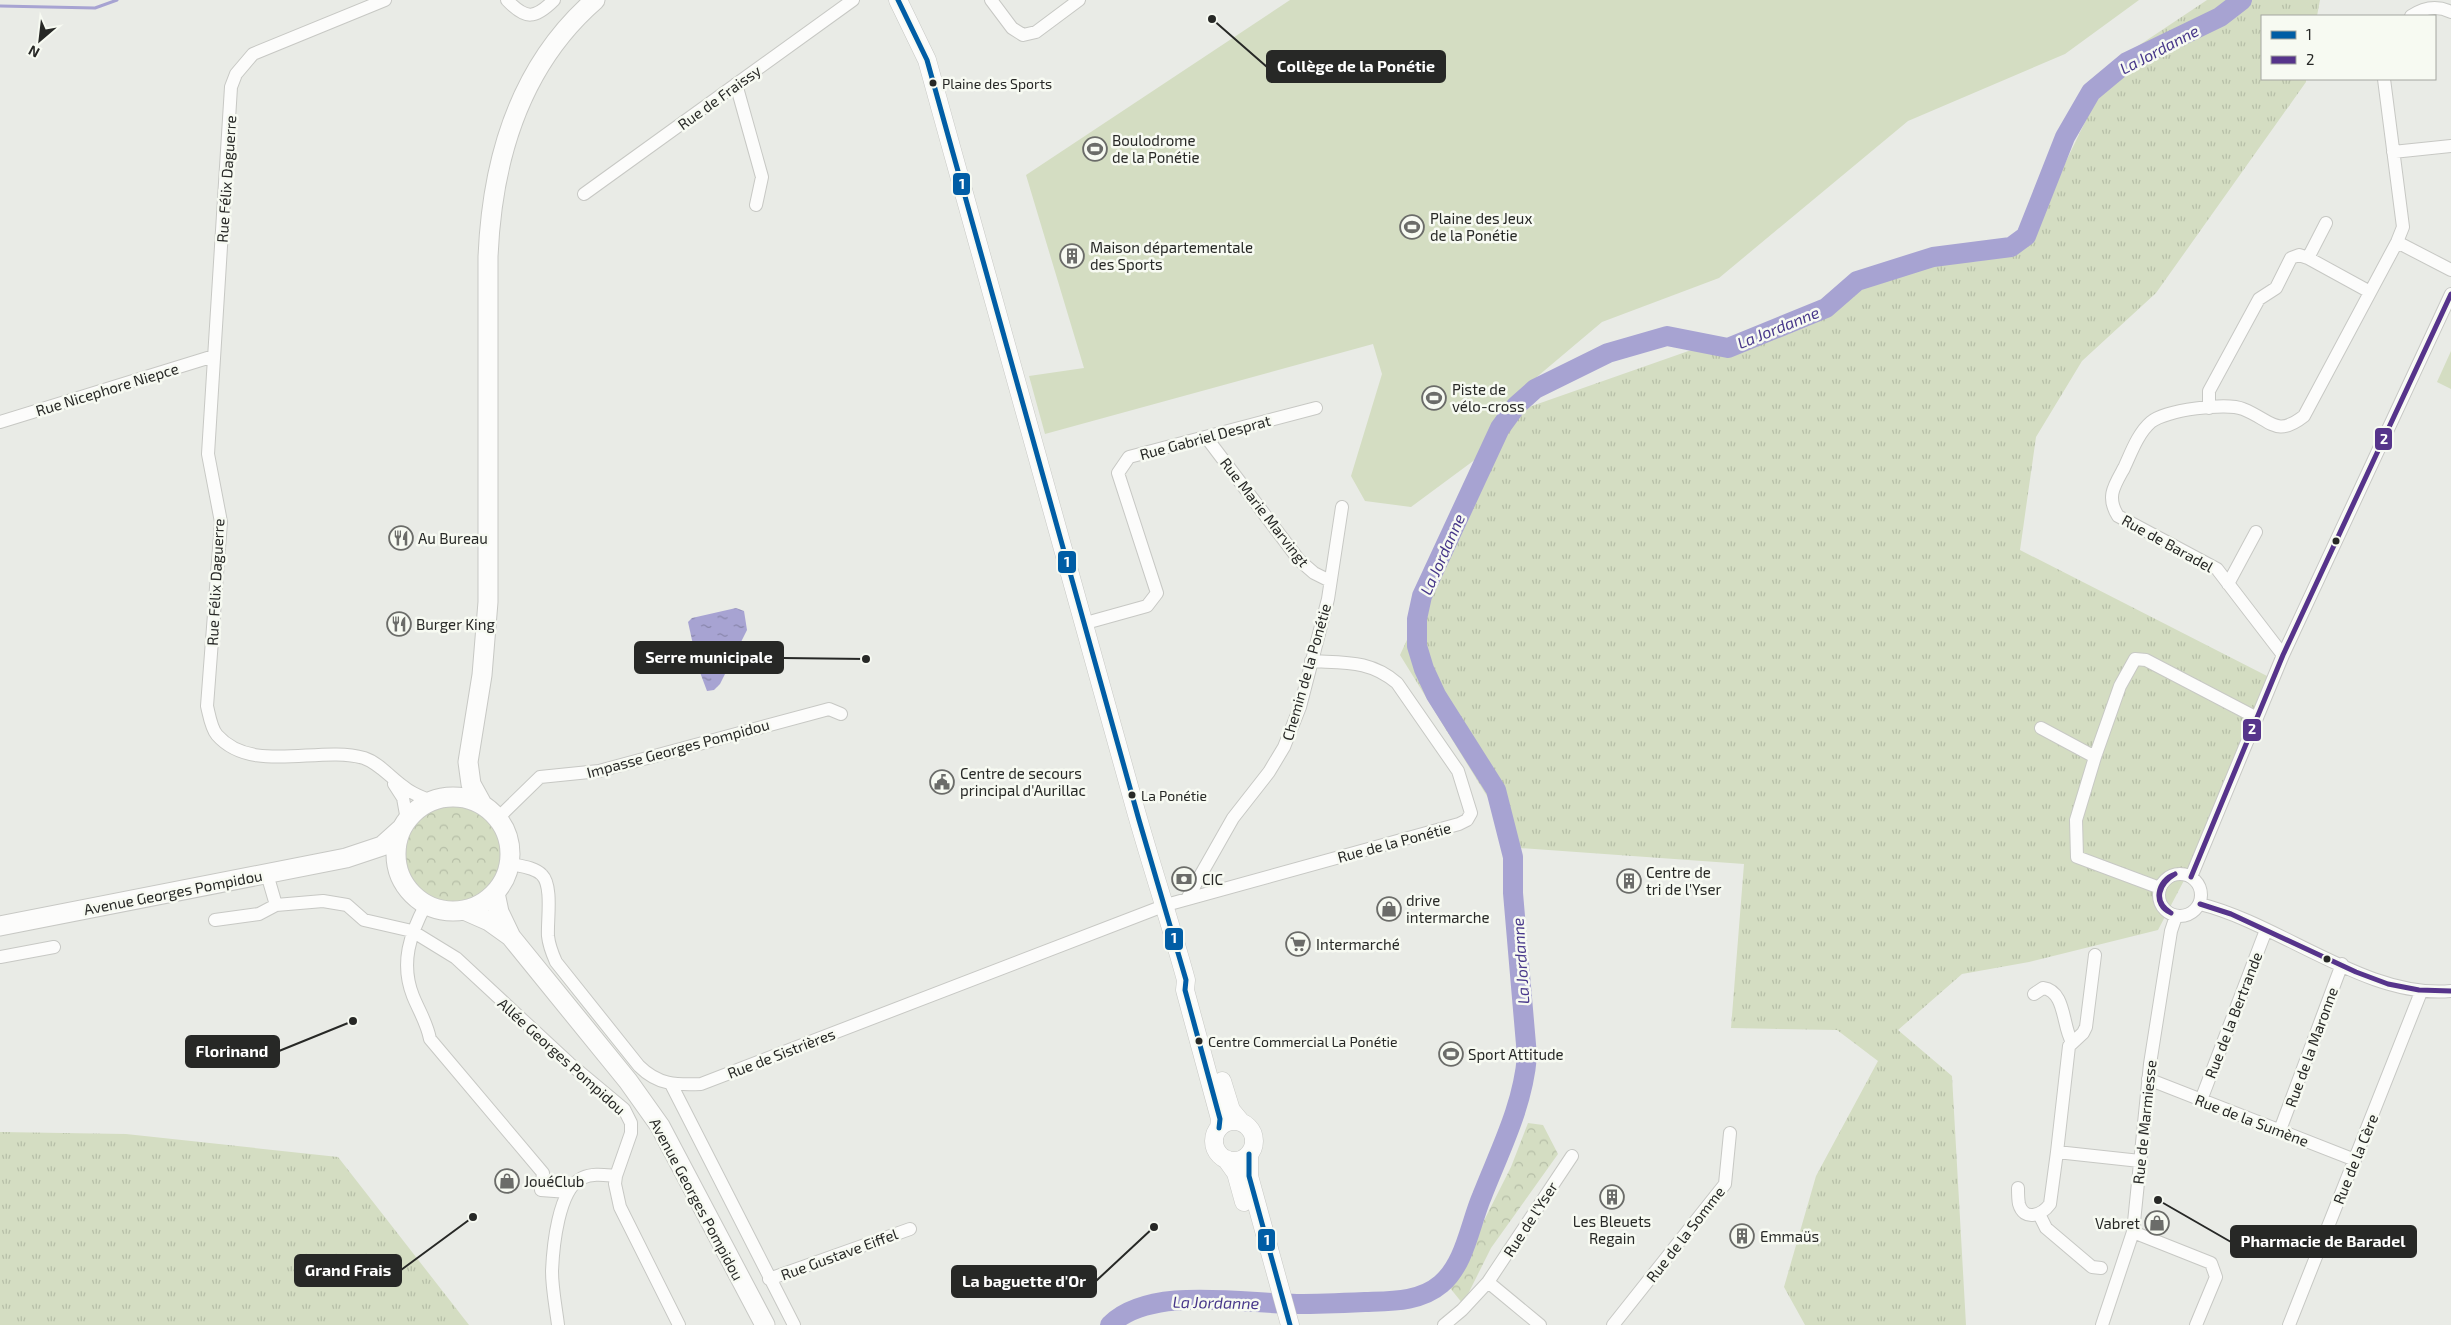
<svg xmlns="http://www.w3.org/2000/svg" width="2451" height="1325" font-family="'Exo 2',sans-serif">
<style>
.grass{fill:url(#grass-tufts)}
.park{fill:url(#park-crowns)}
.garden{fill:#d4ddc2}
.water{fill:url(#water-ripples)}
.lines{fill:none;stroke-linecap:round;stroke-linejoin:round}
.stream{stroke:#a7a3d2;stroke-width:3}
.river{stroke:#a7a3d2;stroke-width:20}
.street-casing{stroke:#c7c8c4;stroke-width:14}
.secondary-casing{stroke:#c7c8c4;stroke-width:19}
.primary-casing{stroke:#c7c8c4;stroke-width:21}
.street{stroke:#fcfcfb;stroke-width:12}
.secondary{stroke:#fcfcfb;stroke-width:18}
.primary{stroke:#fcfcfb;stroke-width:19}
.bus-1-casing{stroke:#f7faf2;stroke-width:9}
.bus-2-casing{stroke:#f7faf2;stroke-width:9}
.bus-1{stroke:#005da5;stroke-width:5}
.bus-2{stroke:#56348b;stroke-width:5}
.bus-dot{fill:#272826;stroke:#f7faf2;stroke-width:2}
.labels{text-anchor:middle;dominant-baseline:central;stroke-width:5;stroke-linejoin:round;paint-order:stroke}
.bus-label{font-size:14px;fill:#272826;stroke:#f7faf2;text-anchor:start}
.street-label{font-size:15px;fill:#272826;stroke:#f7faf2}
.poi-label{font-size:15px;fill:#272826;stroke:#f7faf2;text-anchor:start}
.water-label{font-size:16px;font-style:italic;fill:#47378a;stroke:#f7faf2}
.leader{fill:none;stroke:#272826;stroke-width:2}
.callout-dot{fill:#272826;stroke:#f7faf2;stroke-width:2}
.callout{fill:#272826;stroke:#272826;stroke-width:2}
.callout-label{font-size:16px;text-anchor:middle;font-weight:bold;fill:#fff}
.line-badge{stroke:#f7faf2;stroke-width:2}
.badge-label{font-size:14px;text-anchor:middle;font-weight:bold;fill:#fff}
</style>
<defs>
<pattern id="grass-tufts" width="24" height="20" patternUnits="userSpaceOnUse" patternTransform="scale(1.25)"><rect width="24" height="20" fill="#d4ddc2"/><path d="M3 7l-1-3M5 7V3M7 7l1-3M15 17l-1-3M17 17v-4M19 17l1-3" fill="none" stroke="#b6bea7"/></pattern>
<pattern id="park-crowns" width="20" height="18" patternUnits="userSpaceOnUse" patternTransform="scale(1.25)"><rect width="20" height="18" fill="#d4ddc2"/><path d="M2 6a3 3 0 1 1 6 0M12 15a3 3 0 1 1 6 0" fill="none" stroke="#b6bea7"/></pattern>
<pattern id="water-ripples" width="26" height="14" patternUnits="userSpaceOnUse" patternTransform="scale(1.25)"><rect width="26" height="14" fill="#a7a3d2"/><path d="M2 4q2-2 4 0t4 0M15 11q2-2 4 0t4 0" fill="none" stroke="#8885aa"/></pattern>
</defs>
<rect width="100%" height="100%" fill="#e9ebe6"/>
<path class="grass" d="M2207 0H2320L2317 16H2262V79H2306V82L2156 293 2082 361 2036 437 2020 550 2269 677 2190 869 2158 930 2029 962 1962 974 1898 1030 1952 1076 1966 1325H1805L1784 1287 1816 1176 1878 1061 1837 1030 1731 1028 1744 864 1519 848 1400 655 1512 413 1697 348 1734 349 1825 314 1860 283 1913 266 1981 261 2028 240 2114 62Z
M0 1132 126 1134 338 1157 469 1325H0Z"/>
<path class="park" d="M404 854a49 49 0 1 1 98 0a49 49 0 1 1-98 0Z
M1528 1123 1543 1125 1558 1154 1491 1248 1463 1304 1450 1288 1511 1167Z"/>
<path class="garden" d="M1290 0H2139L2065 54 1908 121 1719 278 1602 322 1513 397 1484 453 1411 507 1365 501 1351 476 1382 374 1373 344 1045 434 1029 376 1084 368 1026 175Z
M2451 351V389L2437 382Z"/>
<path class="water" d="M736 608 744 611 747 630 720 684 714 690 707 691 698 667 688 622 692 618Z"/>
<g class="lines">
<path class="stream" d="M0 6 95 8 117 0"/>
<path class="river" d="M1110 1325C1150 1285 1245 1304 1297 1304 1320 1304 1343 1303 1365 1302 1391 1301 1420 1302 1441 1284 1465 1264 1470 1224 1482 1196 1500 1150 1523 1106 1527 1056L1513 893V857L1496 790 1436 695 1424 669 1417 646V619L1422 596 1500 428 1516 406 1535 389 1608 353 1667 336 1728 348 1826 308 1857 281 1933 257 2011 247 2026 236 2065 137 2091 92 2127 62 2220 17 2242 0"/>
<g class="street-casing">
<path id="street" d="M385 0 253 54 236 74 231 87 208 454 221 522 207 706C209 714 211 728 217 735 252 775 319 745 364 758 379 763 391 778 404 787 412 794 422 797 431 801
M507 0C526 20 535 19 554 0
M991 0 1012 28 1023 35 1036 32 1079 0
M2411 16C2423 8 2437 5 2451 12
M736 84 762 177 756 205
M2393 152 2451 146
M584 194 853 0
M2397 242 2451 270
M2308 258 2326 223
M2209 408V391L2259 299 2276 288 2291 258 2299 255 2308 258 2370 292
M0 422 214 356
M1206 437 1299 560 1314 573 1330 581
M2228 584 2256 532
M1093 621 1147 606 1157 593 1118 473 1129 457 1316 408
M2283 655 2217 569 2118 516C2106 497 2114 486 2124 468 2131 453 2138 433 2151 422 2165 410 2227 402 2243 409 2271 420 2276 438 2304 416L2397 242 2403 227 2384 79
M2041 728 2095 757
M394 784 403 798 407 820
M498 818 540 777 599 771 829 709 841 714
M510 864C520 866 535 867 542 875 553 886 547 921 548 936 549 946 552 953 556 962L639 1066C658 1085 676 1085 701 1084L1166 905 1459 824 1467 820 1471 813 1458 771 1397 683C1370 660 1345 663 1311 661
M2159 895a21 21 0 1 1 42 0a21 21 0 1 1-42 0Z
M267 874 276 905
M2191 877 2283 655 2451 294
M2160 888 2077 857 2076 820 2095 757 2120 686 2135 659 2146 660 2257 718
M1187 899 1233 818 1269 772 1284 747 1300 707 1328 599 1342 507
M426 904C410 934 400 963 413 996 419 1011 427 1023 430 1039L543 1173 541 1190 568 1192
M2200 904C2281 924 2367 999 2451 991
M215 920 259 914 276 905 323 901 347 905 364 920 412 931 456 958 569 1063 624 1109 631 1123V1133L616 1176 615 1184 620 1207 679 1325
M0 957 54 947
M2034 994 2043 988C2066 991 2062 1026 2072 1042
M2148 1079 2355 1160
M671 1084 794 1325
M2201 1100 2266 930
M2280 1130 2342 964
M2057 1152 2069 1046 2083 1033 2086 1027 2095 955
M2018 1188C2018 1193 2018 1199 2019 1204 2024 1222 2042 1215 2050 1204L2057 1152 2140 1161
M2039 1214 2046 1228 2092 1267 2101 1268
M2133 1232 2211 1263 2216 1277 2196 1325
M769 1279 910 1229
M1488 1282 1572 1156
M558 1325C556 1308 552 1289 552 1271 553 1248 558 1189 582 1178 593 1173 604 1175 616 1176
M1444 1325 1462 1310 1488 1282 1540 1325
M1613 1325 1725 1184 1730 1133
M2102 1325 2133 1232 2150 1064 2171 931 2176 916
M2289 1325 2421 992"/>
</g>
<g class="secondary-casing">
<path id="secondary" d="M898 0 927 60 945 125 1132 797C1149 859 1169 918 1186 980L1185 990 1220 1119 1219 1128
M1222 1081 1231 1110 1241 1122
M1214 1141a20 20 0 1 1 40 0a20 20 0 1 1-40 0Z
M1249 1154V1176L1290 1325
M1226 1159 1236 1173 1244 1202"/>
</g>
<g class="primary-casing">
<path id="primary" d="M396 854a57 57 0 1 1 114 0a57 57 0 1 1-114 0Z
M482 804 471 784 468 762 482 675 488 602V257C492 160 519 66 595 0
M495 893 499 912 511 937 628 1081 660 1126 765 1325
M464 910 489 921 510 936
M0 926 346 858 382 846 402 828"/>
</g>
<use href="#street" class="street"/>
<use href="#secondary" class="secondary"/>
<use href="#primary" class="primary"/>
<g class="bus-1-casing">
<path id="bus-1" d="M898 0 927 60 1139 820 1186 980 1185 990 1220 1119 1219 1128
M1249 1154V1176L1290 1325"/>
</g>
<g class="bus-2-casing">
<path id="bus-2" d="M2191 877 2283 655 2451 294
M2200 904 2231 914 2356 972 2388 984 2419 990 2451 991
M2171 913C2152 905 2157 880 2175 874
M2171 913C2152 901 2159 884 2175 874"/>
</g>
<use href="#bus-1" class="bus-1"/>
<use href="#bus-2" class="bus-2"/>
</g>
<defs>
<g id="stadium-ring" transform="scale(1.25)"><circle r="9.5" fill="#f7faf2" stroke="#6b6c69" stroke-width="1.5"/><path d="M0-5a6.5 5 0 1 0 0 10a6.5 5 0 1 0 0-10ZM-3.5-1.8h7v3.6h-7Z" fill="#6b6c69"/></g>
<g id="building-ring" transform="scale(1.25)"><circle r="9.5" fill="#f7faf2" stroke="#6b6c69" stroke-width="1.5"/><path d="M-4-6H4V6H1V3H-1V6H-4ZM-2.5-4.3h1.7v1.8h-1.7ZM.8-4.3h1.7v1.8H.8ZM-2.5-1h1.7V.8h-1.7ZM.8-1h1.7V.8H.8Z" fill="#6b6c69"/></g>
<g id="restaurant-ring" transform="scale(1.25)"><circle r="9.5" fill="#f7faf2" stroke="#6b6c69" stroke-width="1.5"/><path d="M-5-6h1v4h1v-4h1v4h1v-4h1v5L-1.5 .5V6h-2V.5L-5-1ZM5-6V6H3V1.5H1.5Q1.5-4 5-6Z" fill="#6b6c69"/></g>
<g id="civic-ring" transform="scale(1.25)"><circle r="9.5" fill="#f7faf2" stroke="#6b6c69" stroke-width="1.5"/><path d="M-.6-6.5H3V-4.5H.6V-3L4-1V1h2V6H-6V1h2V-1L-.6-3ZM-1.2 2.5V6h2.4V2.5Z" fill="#6b6c69"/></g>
<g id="bank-ring" transform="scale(1.25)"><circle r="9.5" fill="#f7faf2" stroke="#6b6c69" stroke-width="1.5"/><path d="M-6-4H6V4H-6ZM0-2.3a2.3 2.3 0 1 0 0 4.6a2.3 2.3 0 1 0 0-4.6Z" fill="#6b6c69"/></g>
<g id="shop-ring" transform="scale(1.25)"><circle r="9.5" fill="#f7faf2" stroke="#6b6c69" stroke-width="1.5"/><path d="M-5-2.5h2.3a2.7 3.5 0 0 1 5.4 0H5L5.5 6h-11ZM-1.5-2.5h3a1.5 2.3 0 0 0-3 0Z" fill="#6b6c69"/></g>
<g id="supermarket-ring" transform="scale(1.25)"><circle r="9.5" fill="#f7faf2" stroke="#6b6c69" stroke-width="1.5"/><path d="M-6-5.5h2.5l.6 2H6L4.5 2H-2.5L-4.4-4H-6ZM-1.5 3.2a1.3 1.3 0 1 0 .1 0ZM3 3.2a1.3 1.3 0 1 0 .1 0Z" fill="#6b6c69"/></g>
</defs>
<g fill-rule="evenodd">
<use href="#stadium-ring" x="1095" y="149"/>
<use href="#stadium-ring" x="1412" y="227"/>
<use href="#building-ring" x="1072" y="256"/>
<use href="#stadium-ring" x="1434" y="398"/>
<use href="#restaurant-ring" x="401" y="538"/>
<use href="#restaurant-ring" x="399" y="624"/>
<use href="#civic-ring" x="942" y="782"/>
<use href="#bank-ring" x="1184" y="879"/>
<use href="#building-ring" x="1629" y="881"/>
<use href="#shop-ring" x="1389" y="909"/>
<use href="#supermarket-ring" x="1298" y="944"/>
<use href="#stadium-ring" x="1451" y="1054"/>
<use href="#shop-ring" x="507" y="1181"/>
<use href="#building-ring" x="1612" y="1197"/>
<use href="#shop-ring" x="2157" y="1223"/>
<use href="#building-ring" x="1742" y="1236"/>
</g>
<g class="bus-dot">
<circle cx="933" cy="83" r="4.5"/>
<circle cx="2336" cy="541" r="4.5"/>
<circle cx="1132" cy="795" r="4.5"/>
<circle cx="2327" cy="959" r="4.5"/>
<circle cx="1199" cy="1041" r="4.5"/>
</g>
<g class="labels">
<g class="bus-label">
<text x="942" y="83">Plaine des Sports</text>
<text x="1141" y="795">La Ponétie</text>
<text x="1208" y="1041">Centre Commercial La Ponétie</text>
</g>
<g class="street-label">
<text transform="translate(719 97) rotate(-36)">Rue de Fraissy</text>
<text transform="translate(226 179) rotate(-86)">Rue Félix Daguerre</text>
<text transform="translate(107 389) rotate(-17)">Rue Nicephore Niepce</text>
<text transform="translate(1205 437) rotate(-15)">Rue Gabriel Desprat</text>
<text transform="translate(1265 512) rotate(52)">Rue Marie Marvingt</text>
<text transform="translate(2168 543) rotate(29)">Rue de Baradel</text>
<text transform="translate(215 582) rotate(-87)">Rue Félix Daguerre</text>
<text transform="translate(1306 672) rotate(-74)">Chemin de la Ponétie</text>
<text transform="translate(678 748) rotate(-15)">Impasse Georges Pompidou</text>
<text transform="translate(1394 842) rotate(-15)">Rue de la Ponétie</text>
<text transform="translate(173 892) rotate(-11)">Avenue Georges Pompidou</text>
<text transform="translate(2233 1015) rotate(-69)">Rue de la Bertrande</text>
<text transform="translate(2311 1047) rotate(-70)">Rue de la Maronne</text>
<text transform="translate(781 1053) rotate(-21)">Rue de Sistrières</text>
<text transform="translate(562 1056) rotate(42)">Allée Georges Pompidou</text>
<text transform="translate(2252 1120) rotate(21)">Rue de la Sumène</text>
<text transform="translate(2144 1122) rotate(-84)">Rue de Marmiesse</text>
<text transform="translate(2355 1159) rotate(-68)">Rue de la Cère</text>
<text transform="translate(697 1199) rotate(62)">Avenue Georges Pompidou</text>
<text transform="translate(1530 1219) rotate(-57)">Rue de l'Yser</text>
<text transform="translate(1685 1234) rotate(-52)">Rue de la Somme</text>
<text transform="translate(839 1254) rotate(-20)">Rue Gustave Eiffel</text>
</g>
<g class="poi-label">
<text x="1112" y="140">Boulodrome<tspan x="1112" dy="17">de la Ponétie</tspan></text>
<text x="1430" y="218">Plaine des Jeux<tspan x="1430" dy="17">de la Ponétie</tspan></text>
<text x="1090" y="247">Maison départementale<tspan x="1090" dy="17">des Sports</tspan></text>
<text x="1452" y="389">Piste de<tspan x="1452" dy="17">vélo-cross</tspan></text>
<text x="418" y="538">Au Bureau</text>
<text x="416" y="624">Burger King</text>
<text x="960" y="773">Centre de secours<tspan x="960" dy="17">principal d'Aurillac</tspan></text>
<text x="1646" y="872">Centre de<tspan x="1646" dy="17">tri de l'Yser</tspan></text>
<text x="1202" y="879">CIC</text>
<text x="1406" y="900">drive<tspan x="1406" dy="17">intermarche</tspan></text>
<text x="1316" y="944">Intermarché</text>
<text x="1468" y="1054">Sport Attitude</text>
<text x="524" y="1181">JouéClub</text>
<text x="1612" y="1221" text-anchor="middle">Les Bleuets<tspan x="1612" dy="17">Regain</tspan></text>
<text x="2140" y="1223" text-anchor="end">Vabret</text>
<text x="1760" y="1236">Emmaüs</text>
</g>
<g class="water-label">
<text transform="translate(2159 49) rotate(-28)">La Jordanne</text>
<text transform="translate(1778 327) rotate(-22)">La Jordanne</text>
<text transform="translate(1442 554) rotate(-66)">La Jordanne</text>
<text transform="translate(1520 961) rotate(-94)">La Jordanne</text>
<text transform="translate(1216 1302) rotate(1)">La Jordanne</text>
</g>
</g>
<path class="leader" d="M1212 19L1267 67M866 659L783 658M353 1021L279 1051M2158 1200L2231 1242M473 1217L401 1270M1154 1227L1096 1281"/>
<g class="callout-dot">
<circle cx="1212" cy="19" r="5"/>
<circle cx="866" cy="659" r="5"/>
<circle cx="353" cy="1021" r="5"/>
<circle cx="2158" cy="1200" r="5"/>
<circle cx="473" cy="1217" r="5"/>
<circle cx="1154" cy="1227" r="5"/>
</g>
<g class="callout">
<rect x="1267" y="51" width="178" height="31" rx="5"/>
<rect x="635" y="642" width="148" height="31" rx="5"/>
<rect x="186" y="1036" width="93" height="31" rx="5"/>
<rect x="2231" y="1226" width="185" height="31" rx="5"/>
<rect x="295" y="1255" width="106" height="31" rx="5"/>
<rect x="952" y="1266" width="144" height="31" rx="5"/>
</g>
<g class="callout-label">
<text x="1356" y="72">Collège de la Ponétie</text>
<text x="709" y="663">Serre municipale</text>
<text x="232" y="1057">Florinand</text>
<text x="2323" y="1247">Pharmacie de Baradel</text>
<text x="348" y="1276">Grand Frais</text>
<text x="1024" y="1287">La baguette d'Or</text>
</g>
<g class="line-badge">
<rect x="952" y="172" width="19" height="24" rx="5" fill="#005da5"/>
<rect x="2374" y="427" width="19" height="24" rx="5" fill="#56348b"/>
<rect x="1057" y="550" width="20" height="24" rx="5" fill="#005da5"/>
<rect x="2242" y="718" width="20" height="24" rx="5" fill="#56348b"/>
<rect x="1164" y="927" width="20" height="24" rx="5" fill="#005da5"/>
<rect x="1257" y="1228" width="19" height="24" rx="5" fill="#005da5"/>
</g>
<g class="badge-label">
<text x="962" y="189">1</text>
<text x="2384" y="444">2</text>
<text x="1067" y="567">1</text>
<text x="2252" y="734">2</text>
<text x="1174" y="943">1</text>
<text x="1267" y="1245">1</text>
</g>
<rect x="2261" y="15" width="175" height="65" fill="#f7faf2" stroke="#a4a6a0"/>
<rect x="2271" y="31" width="25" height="8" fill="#005da5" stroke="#a4a6a0"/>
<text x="2306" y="40" font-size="15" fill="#272826">1</text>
<rect x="2271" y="56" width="25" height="8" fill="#56348b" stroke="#a4a6a0"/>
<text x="2306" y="65" font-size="15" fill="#272826">2</text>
<g transform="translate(40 40) rotate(208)" stroke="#f7faf2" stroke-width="4" paint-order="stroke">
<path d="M0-4L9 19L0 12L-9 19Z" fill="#272826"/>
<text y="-8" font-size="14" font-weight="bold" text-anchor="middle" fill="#272826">N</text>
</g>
</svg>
